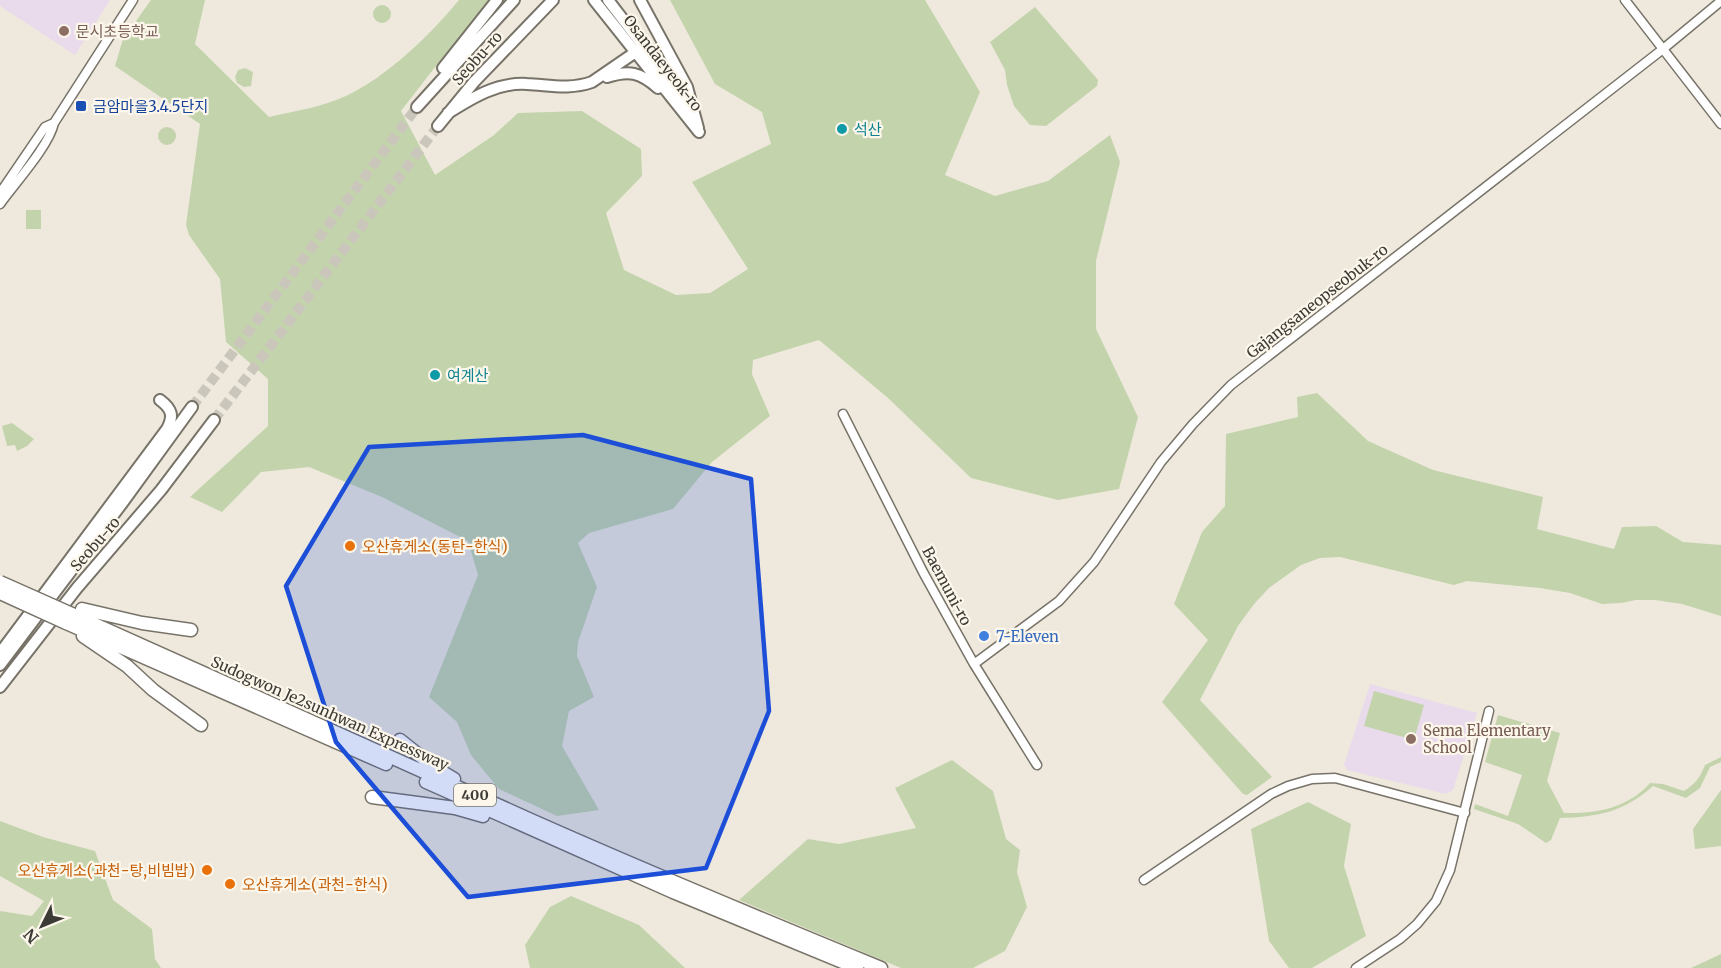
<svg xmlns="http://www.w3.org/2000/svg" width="1721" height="968" font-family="Merriweather,'Noto Sans KR',serif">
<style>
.education{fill:#e9daec}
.green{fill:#c3d4ac}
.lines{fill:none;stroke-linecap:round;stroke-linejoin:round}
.major-tunnel{stroke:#cbc6bc;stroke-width:10;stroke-dasharray:10 5;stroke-linecap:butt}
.minor-casing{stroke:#787369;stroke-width:11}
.major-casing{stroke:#787369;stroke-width:14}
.highway-casing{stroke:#787369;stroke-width:15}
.minor{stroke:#fff;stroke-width:8}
.major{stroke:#fff;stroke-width:10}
.highway{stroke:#fff;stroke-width:12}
.highway-bridge-casing{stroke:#787369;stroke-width:15;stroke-linecap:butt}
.highway-bridge{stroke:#fff;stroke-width:12}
.marked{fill:#1d4ed8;fill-opacity:0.2;stroke:#1d4ed8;stroke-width:4.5;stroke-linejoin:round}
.education-dot{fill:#8d6e63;stroke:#fcf6eb;stroke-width:2}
.transit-dot{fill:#1a4fb4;stroke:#fcf6eb;stroke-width:2}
.culture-dot{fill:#0f9aa8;stroke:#fcf6eb;stroke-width:2}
.food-dot{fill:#e8710a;stroke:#fcf6eb;stroke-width:2}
.shop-dot{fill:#3f7fe0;stroke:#fcf6eb;stroke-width:2}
.labels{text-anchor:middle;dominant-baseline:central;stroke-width:4.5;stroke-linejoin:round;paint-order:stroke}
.shield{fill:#fcf6eb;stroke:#76736c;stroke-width:1.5}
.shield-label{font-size:14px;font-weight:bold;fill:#3d3b36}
.education-label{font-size:15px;fill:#785e54;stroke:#fcf6eb;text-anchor:start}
.street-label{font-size:15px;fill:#3d3b36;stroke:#fcf6eb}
.transit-label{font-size:15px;fill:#164399;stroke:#fcf6eb;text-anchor:start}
.culture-label{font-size:15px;fill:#0d838f;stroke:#fcf6eb;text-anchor:start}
.food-label{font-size:15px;fill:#c56008;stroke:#fcf6eb;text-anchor:start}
.shop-label{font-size:15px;fill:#366cbe;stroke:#fcf6eb;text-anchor:start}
</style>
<rect width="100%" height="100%" fill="#efe9dd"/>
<path class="education" d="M0 0H110L75 55 0 6Z
M1370 684 1477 713 1453 790 1446 794 1347 770 1344 765Z"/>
<path class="green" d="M151 0H205L195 44 269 117C295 111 322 107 346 96 388 76 429 36 459 0H493L439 62 401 111 435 175 494 135 518 113 582 111 641 149 642 176 606 213 624 270 676 295 710 293 748 269 692 182 771 144 762 112 715 84 670 0H925L980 92 945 175 995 196 1048 181 1110 135 1120 162 1096 261V329L1138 417 1119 489 1058 500 971 478 888 398 819 340 753 360 752 374 770 416 712 462 673 509 589 533 578 543 597 587 578 642 577 656 594 697 569 711 562 746 599 810 557 816 499 789 471 755 457 722 429 697 478 575 468 541 382 497 309 467 261 472 222 512 190 497 268 426V379L226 342 220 279 189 235 186 225 200 124 115 66 123 39Z
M373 14a9 9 0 1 1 18 0a9 9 0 1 1-18 0Z
M1035 7 1098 80 1097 86 1046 126 1030 125 1014 106 1007 85 1005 70 990 42Z
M245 68 253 72 251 86 244 87 237 83 235 77 238 70Z
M158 136a9 9 0 1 1 18 0a9 9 0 1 1-18 0Z
M26 210H41V229H26Z
M1317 393 1368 441 1433 470 1543 497 1537 529 1614 549 1622 527 1656 526 1683 542 1721 545V616L1682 604 1655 600H1636L1621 603 1602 604 1570 593 1540 588 1467 581 1454 585 1340 557 1320 558 1301 565 1269 588 1254 604 1238 626 1200 700 1272 777 1247 795 1243 794 1162 702 1208 640 1174 604 1202 532 1225 506 1226 434 1298 417 1297 397Z
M12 423 34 439 27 446 17 451 15 445 7 446 2 426Z
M1374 691 1424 705 1414 740 1364 726Z
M1498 715 1560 733 1547 781 1564 813C1596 814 1628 808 1650 783L1663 784 1684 791C1695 784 1700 778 1705 765L1721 757V762L1710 767 1700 788 1686 798 1653 786C1624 812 1598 817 1560 818L1551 840 1546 843 1518 824 1474 809 1475 804 1508 816 1522 775 1485 762Z
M952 760 993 791 1006 839 1020 850 1017 872 1027 907 1005 951 973 968H901L739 900 808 839 839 844 916 828 895 788Z
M1721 790V846L1695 849 1693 829Z
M1308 802 1351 824 1344 866 1366 936 1312 968H1289L1269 941 1251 829Z
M0 821 43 837 95 851 113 900 152 929 155 959 161 968H0V911L32 916 44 901 0 876Z
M571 896 639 925 685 968H530L525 945 550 907Z
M1721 954V968H1691Z"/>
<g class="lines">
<path class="major-tunnel" d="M192 407 417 107
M214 420 438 126"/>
<g class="minor-casing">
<path id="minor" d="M1625 0 1721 124
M0 193 45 127 54 123
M0 204C15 183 49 146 54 123L133 0
M843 414 923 572 974 664 1037 765
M974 664 1059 601 1094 562 1161 462 1193 424 1231 385 1663 49 1721 1
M1144 880 1271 794 1288 786 1312 779 1335 778 1465 813
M1356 968 1400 939 1417 924 1436 901 1450 870 1489 711"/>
</g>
<g class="major-casing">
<path id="major" d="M594 0 699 132
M608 0 671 82 686 108
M640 0 687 87 698 128
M443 68 497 0
M607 77C629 70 640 72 658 88
M417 107 514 0
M448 113C472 98 497 82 527 84 550 85 569 90 592 82L643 47
M438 126 474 82 553 0
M0 653 167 429C174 416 172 409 160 400
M0 665 123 502 192 407
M0 687 77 588 161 490 214 420"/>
</g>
<g class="highway-casing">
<path id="highway" d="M82 609 142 623 191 630
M72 614C226 682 377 752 531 820 646 871 764 920 881 968
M66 623 386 764
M83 636 127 666 153 690 201 725
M400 740 434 767 454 779
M426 782 673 892 857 968
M372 797 455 808 483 816"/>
</g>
<use href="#minor" class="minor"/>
<use href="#major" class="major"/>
<use href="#highway" class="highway"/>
<g class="highway-bridge-casing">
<path id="highway-bridge" d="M0 582 72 614
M0 593 66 623"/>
</g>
<use href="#highway-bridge" class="highway-bridge"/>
</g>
<path class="marked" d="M583 435 751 479 769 711 706 868 468 897 336 742 286 586 369 447Z"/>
<g class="education-dot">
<circle cx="64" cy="31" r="6"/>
<circle cx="1411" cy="739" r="6"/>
</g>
<rect class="transit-dot" x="75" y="100" width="12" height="12" rx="3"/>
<g class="culture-dot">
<circle cx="842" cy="129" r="6"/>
<circle cx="435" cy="375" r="6"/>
</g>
<g class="food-dot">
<circle cx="350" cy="546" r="6"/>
<circle cx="207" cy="870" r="6"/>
<circle cx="230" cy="884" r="6"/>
</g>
<circle class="shop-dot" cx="984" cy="636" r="6"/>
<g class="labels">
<rect class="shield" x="454" y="784" width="42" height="22" rx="4.5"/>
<g class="shield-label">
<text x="475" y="795">400</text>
</g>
<g class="education-label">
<text x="76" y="31">문시초등학교</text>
<text x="1423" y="730">Sema Elementary<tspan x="1423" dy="17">School</tspan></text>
</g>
<g class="street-label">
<text transform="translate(477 58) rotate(-48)">Seobu-ro</text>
<text transform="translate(663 63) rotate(52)">Osandaeyeok-ro</text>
<text transform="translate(1317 301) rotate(-38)">Gajangsaneopseobuk-ro</text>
<text transform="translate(95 544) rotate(-49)">Seobu-ro</text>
<text transform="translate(947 586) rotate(62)">Baemuni-ro</text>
<text transform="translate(330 713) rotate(24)">Sudogwon Je2sunhwan Expressway</text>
</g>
<g class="transit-label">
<text x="93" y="106">금암마을3.4.5단지</text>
</g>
<g class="culture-label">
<text x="854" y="129">석산</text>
<text x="447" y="375">여계산</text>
</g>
<g class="food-label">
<text x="362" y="546">오산휴게소(동탄-한식)</text>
<text x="195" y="870" text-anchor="end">오산휴게소(과천-탕,비빔밥)</text>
<text x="242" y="884">오산휴게소(과천-한식)</text>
</g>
<g class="shop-label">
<text x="996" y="636">7-Eleven</text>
</g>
</g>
<g transform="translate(42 926) rotate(227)" stroke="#fcf6eb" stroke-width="4.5" paint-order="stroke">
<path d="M0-4.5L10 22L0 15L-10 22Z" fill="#3d3b36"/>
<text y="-9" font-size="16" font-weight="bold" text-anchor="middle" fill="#3d3b36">N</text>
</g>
</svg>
